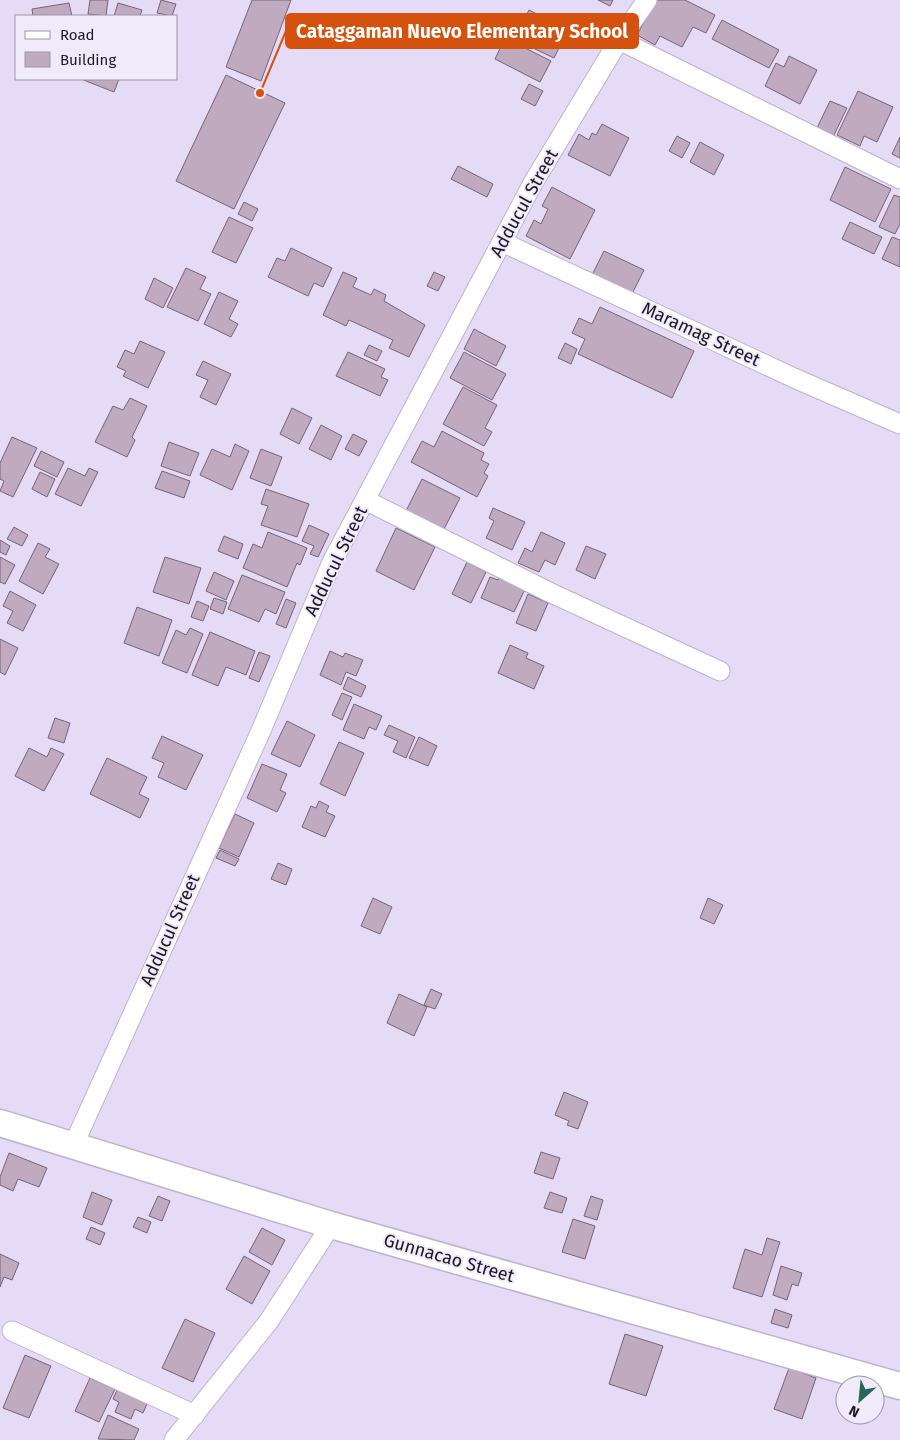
<svg xmlns="http://www.w3.org/2000/svg" width="900" height="1440" font-family="'Fira Sans',sans-serif">
<style>
.building{fill:#c0aac0;stroke:#776378}
.lines{fill:none;stroke-linecap:round;stroke-linejoin:round}
.street-casing{stroke:#bdb2cd;stroke-width:21}
.secondary-casing{stroke:#bdb2cd;stroke-width:29}
.street{stroke:#fff;stroke-width:19}
.secondary{stroke:#fff;stroke-width:26}
.labels{text-anchor:middle;dominant-baseline:central;stroke-width:4;stroke-linejoin:round;paint-order:stroke}
.street-label{font-size:18px;fill:#1c1822;stroke:#f0eafb}
.leader{fill:none;stroke:#d4520e;stroke-width:2}
.callout-dot{fill:#d4520e;stroke:#f0eafb;stroke-width:2}
.callout{fill:#d4520e;stroke:#d4520e;stroke-width:2}
.callout-label{font-size:19px;text-anchor:middle;font-weight:bold;fill:#fff}
</style>
<rect width="100%" height="100%" fill="#e5dbf7"/>
<path class="building" d="M90 0H108L106 16 88 14Z
M161 0 176 4 172 16 157 13Z
M252 0H291L261 81 226 67Z
M598 0H613L610 6Z
M655 0H685L715 15 706 33 693 27 682 47 660 36 655 45 637 35Z
M69 3 72 16H33L32 9Z
M118 3 142 10 140 16H114Z
M529 10 568 30 554 58 514 39Z
M722 20 779 50 769 68 712 39Z
M505 38 551 61 540 82 495 59Z
M789 56 817 70 800 104 765 86 776 63 784 67Z
M226 75 285 103 234 209 176 181Z
M81 79H119L114 92Z
M529 84 543 91 535 106 521 99Z
M858 91 893 107 877 142 864 136 860 146 837 135Z
M830 101 847 108 834 135 817 128Z
M602 124 629 138 610 176 568 155 579 134 589 140 592 133 596 135Z
M677 136 690 143 682 158 669 151Z
M900 137V158L892 154Z
M700 142 724 155 714 175 690 162Z
M458 166 493 184 487 197 451 179Z
M845 167 891 189 875 222 830 200Z
M552 187 595 210 570 259 526 236 534 220 541 224 548 209 542 206Z
M894 195 900 197V224L895 234 879 227Z
M244 202 258 209 252 221 238 214Z
M229 217 253 228 236 263 212 252Z
M850 222 882 237 874 254 842 239Z
M892 237 900 240V267L882 259Z
M291 248 332 268 323 287 314 283 308 296 268 277 277 258 285 261Z
M604 251 644 270 632 294 592 275Z
M186 268 206 277 200 289 211 294 198 321 167 307Z
M343 272 357 278 353 287 371 295 374 289 386 295 384 301 425 325 409 357 389 348 393 340 349 320 346 326 323 315Z
M434 272 445 277 438 291 427 286Z
M154 278 173 288 163 308 145 299Z
M219 292 238 301 229 319 238 324 231 337 204 324Z
M600 307 694 351 672 398 578 354 585 339 572 333 579 318 592 324Z
M474 329 506 346 496 366 464 349Z
M140 341 165 352 148 388 123 376 126 371 117 367 125 350 134 354Z
M565 343 577 349 571 364 558 358Z
M369 345 382 351 377 361 364 355Z
M348 352 385 369 381 377 388 380 380 396 336 376Z
M464 352 506 374 492 400 450 378Z
M203 361 231 374 216 405 200 397 208 380 196 375Z
M463 387 497 405 485 428 492 432 484 446 443 424Z
M130 398 147 406 132 437 135 440 127 457 95 442 113 406 123 410Z
M292 408 312 418 299 444 280 434Z
M321 425 342 436 331 460 309 449Z
M442 431 484 453 481 460 489 464 484 473 488 476 477 497 411 462 422 441 434 447Z
M353 434 367 441 359 456 345 449Z
M12 437 37 448 13 497 0 491 4 481 0 479V463Z
M169 442 199 453 190 476 161 466Z
M235 444 249 451 232 490 200 475 212 449 230 457Z
M261 449 282 457 271 486 250 478Z
M41 451 64 462 57 477 34 466Z
M68 468 85 476 89 468 98 472 81 506 55 494Z
M162 471 190 481 184 498 155 488Z
M40 472 55 479 47 497 32 489Z
M422 479 460 498 444 529 406 511Z
M266 489 309 504 297 537 261 525 268 506 261 504Z
M493 508 525 522 512 550 486 538 494 521 489 518Z
M309 525 329 534 318 557 310 554 314 546 302 541Z
M14 527 28 535 22 546 7 539Z
M396 528 435 547 414 590 376 571Z
M268 532 307 548 300 565 297 563 287 587 243 568 253 544 262 548Z
M541 532 565 543 555 565 545 560 539 572 518 563 525 548 532 552Z
M224 536 243 544 238 559 218 551Z
M0 540 10 546 6 555 0 552Z
M38 543 50 549 45 557 59 564 43 594 19 581Z
M586 546 606 554 595 579 576 570Z
M0 557 15 565 5 584 0 582Z
M165 557 201 568 189 604 153 592Z
M467 562 486 572 471 603 452 594Z
M501 571 528 583 514 612 481 598 490 577 498 580Z
M214 572 234 581 226 600 206 591Z
M242 575 285 592 276 614 265 609 259 622 228 609Z
M10 591 36 605 23 631 7 623 13 611 3 606Z
M528 594 548 603 536 631 516 623Z
M214 598 227 602 223 614 210 609Z
M286 599 296 603 286 628 276 624Z
M197 601 209 606 203 621 191 617Z
M137 607 172 620 159 656 124 643Z
M190 628 203 634 187 673 162 663 176 630 186 635Z
M210 632 255 651 246 675 226 667 218 686 192 675Z
M0 639 18 648 5 675 0 672Z
M510 645 528 653 526 658 544 666 534 689 498 673Z
M330 651 343 657 345 653 363 660 356 676 346 672 341 685 320 675Z
M259 652 270 656 259 682 249 678Z
M348 677 366 686 361 697 343 689Z
M342 693 352 697 342 720 332 715Z
M354 704 382 716 376 730 369 727 364 739 343 730Z
M55 718 70 723 64 743 48 738Z
M287 721 315 735 300 767 271 754Z
M389 725 415 737 406 758 393 752 398 741 384 735Z
M162 736 203 755 186 790 158 777 164 763 152 758Z
M419 737 437 746 428 766 409 758Z
M339 742 364 753 345 796 320 784Z
M29 748 47 757 51 748 64 754 44 791 15 776Z
M107 758 147 777 139 794 149 799 140 818 90 794Z
M262 764 287 774 280 790 286 793 277 812 247 798Z
M319 801 329 806 326 812 335 816 325 837 302 827 311 806 316 808Z
M235 814 254 823 239 857 219 848Z
M220 850 239 859 235 866 216 858Z
M278 863 292 869 286 885 271 879Z
M373 898 392 907 380 934 361 926Z
M708 898 723 905 714 924 700 918Z
M431 989 442 994 435 1009 424 1005Z
M399 994 427 1007 414 1036 387 1023Z
M564 1092 588 1102 578 1129 567 1125 569 1121 555 1115Z
M541 1152 560 1158 553 1179 534 1173Z
M9 1153 47 1168 39 1187 18 1179 13 1191 0 1185V1177Z
M92 1192 112 1200 102 1225 83 1217Z
M550 1192 567 1198 562 1213 544 1208Z
M158 1196 170 1201 162 1221 149 1216Z
M591 1196 603 1200 597 1220 584 1216Z
M138 1217 151 1222 147 1233 133 1227Z
M573 1219 595 1226 585 1259 562 1252Z
M91 1227 105 1233 100 1245 86 1239Z
M262 1228 285 1240 272 1265 249 1252Z
M767 1238 780 1242 762 1297 733 1288 745 1249 762 1255Z
M0 1254 19 1263 12 1280 4 1277 0 1287Z
M244 1256 270 1271 252 1304 226 1289Z
M781 1266 802 1273 798 1286 792 1284 787 1300 773 1295Z
M775 1309 792 1315 788 1328 771 1323Z
M185 1319 215 1333 193 1382 162 1368Z
M625 1334 663 1346 646 1396 609 1384Z
M25 1355 51 1366 29 1418 3 1408Z
M789 1368 816 1378 802 1419 774 1409Z
M90 1378 115 1389 99 1422 75 1411Z
M121 1381 151 1395 143 1413 135 1409 131 1419 115 1412 119 1402 113 1399Z
M108 1415 139 1429 134 1440 98 1439Z"/>
<g class="lines">
<g class="street-casing">
<path id="street" d="M619 40 900 179
M502 242 794 378 900 424
M365 500 549 592 720 671
M73 1146 260 733 332 562 533 183 619 40 647 0
M12 1331 195 1415
M174 1440 269 1321 331 1225"/>
</g>
<g class="secondary-casing">
<path id="secondary" d="M0 1123 331 1225 900 1386"/>
</g>
<use href="#street" class="street"/>
<use href="#secondary" class="secondary"/>
</g>
<g class="labels">
<g class="street-label">
<text transform="translate(524 203) rotate(-61)">Adducul Street</text>
<text transform="translate(701 334) rotate(25)">Maramag Street</text>
<text transform="translate(336 561) rotate(-64)">Adducul Street</text>
<text transform="translate(170 930) rotate(-66)">Adducul Street</text>
<text transform="translate(449 1258) rotate(16)">Gunnacao Street</text>
</g>
</g>
<path class="leader" d="M260 93L286 31"/>
<circle class="callout-dot" cx="260" cy="93" r="5"/>
<rect class="callout" x="286" y="14" width="352" height="34" rx="5"/>
<g class="callout-label">
<text x="462" y="38">Cataggaman Nuevo Elementary School</text>
</g>
<rect x="15" y="15" width="162" height="65" fill="#f0eafb" stroke="#9b96a4"/>
<rect x="25" y="31" width="25" height="8" fill="#ffffff" stroke="#9b96a4"/>
<text x="60" y="40" font-size="15" fill="#1c1822">Road</text>
<rect x="25" y="52" width="25" height="15" fill="#c0aac0" stroke="#9b96a4"/>
<text x="60" y="65" font-size="15" fill="#1c1822">Building</text>
<g transform="translate(860 1400) rotate(207)"><circle r="24" fill="#f0eafb" stroke="#9b96a4"/>
<path d="M0-4L9 19L0 12L-9 19Z" fill="#246858"/>
<text y="-8" font-size="14" font-weight="bold" text-anchor="middle" fill="#1c1822">N</text>
</g>
</svg>
